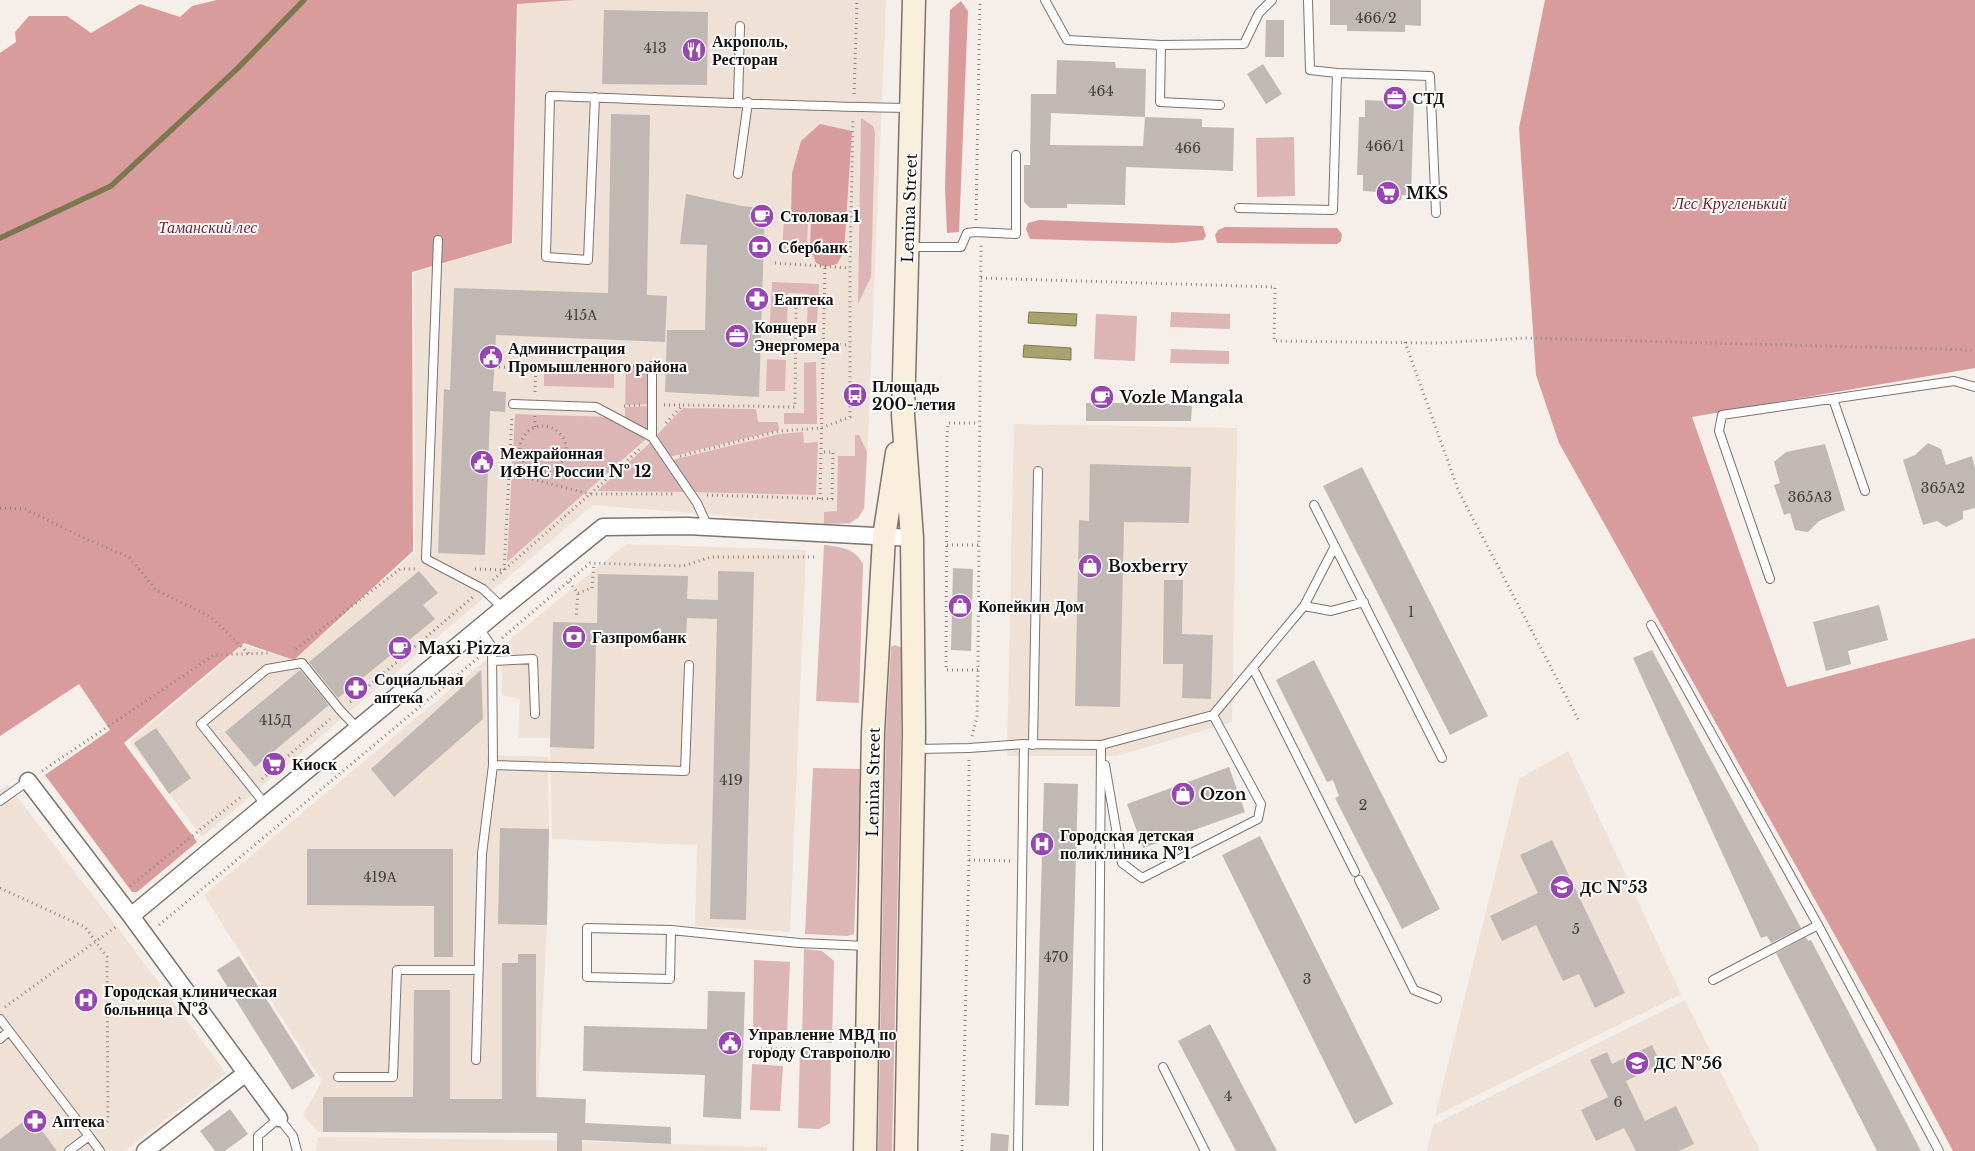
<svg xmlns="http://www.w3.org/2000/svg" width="1975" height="1151" font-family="'Libre Baskerville',serif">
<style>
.built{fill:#f0e1d6}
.green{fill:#dcb5b5}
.forest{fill:#d99c9d}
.water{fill:#aaa26c;stroke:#7d7750}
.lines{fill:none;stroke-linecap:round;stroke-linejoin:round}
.stream{stroke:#7d7750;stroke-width:5.5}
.building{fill:#c1b8b4;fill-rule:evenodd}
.lane-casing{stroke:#7b746f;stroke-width:10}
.street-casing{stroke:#7b746f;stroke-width:19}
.secondary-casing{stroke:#7b746f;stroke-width:25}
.path{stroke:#8c8682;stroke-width:3;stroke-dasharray:1 4;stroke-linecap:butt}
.lane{stroke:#fff;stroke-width:8}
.street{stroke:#fff;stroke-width:16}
.secondary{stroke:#f9eedb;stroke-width:22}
.labels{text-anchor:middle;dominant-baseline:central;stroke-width:4;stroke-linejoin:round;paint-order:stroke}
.number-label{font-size:14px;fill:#3f3c39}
.poi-label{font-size:16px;font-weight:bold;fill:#141210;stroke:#fff;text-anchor:start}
.park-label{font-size:16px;font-style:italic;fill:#6f262c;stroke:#fff}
.street-label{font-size:16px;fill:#141210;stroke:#fff}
</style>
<rect width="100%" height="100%" fill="#f6eee8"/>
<path class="built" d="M549 0H886L865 507 858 518 849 524H825L593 505 202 837 130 742 243 645 295 660 415 552 414 273 513 243 518 4Z
M1014 424 1237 428 1232 722 1116 756H1007Z
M626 544 806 550 790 932 695 926 697 845 552 839 550 738H518L520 699 502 695 501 647Z
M487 659V755L548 757 549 829 547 925 536 1133 318 1132 303 1115 322 1081 204 895Z
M1568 751 1681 994 1435 1116 1519 779Z
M8 785 117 927 226 1073 125 1151H0V790Z
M1685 1000 1760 1151H1427L1433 1125Z
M318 1137 535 1140 767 1147V1151H316Z"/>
<path class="green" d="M861 118 873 126 875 133 871 277 858 304Z
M1294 137 1295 196 1257 197 1256 138Z
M784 220 808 221 807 250 782 249Z
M772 282 819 284 817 323H807L808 294 788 293 787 323H770Z
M1171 312 1230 314V329L1170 327Z
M1096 314 1137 316 1135 361 1094 359Z
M1171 349 1229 351V364L1170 363Z
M767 359 786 360 785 391H766Z
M816 362 817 424H784V413H804V363Z
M626 367H651L650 404 625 405Z
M544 370 614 372V388L544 386Z
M651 406 650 434 625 420V407Z
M683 408 756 409 758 422H778L779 430 669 457 655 437Z
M515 414 610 417 647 438 507 562Z
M803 432 804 443 818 442 816 495 693 492 672 460 779 434Z
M855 435H859L867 452 864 508 859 517 850 523 824 524V512L837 511 838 456H855Z
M651 442 685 492 597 491Z
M824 545C841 547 855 548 863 564L859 703 816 701Z
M895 645 903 648 892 1151H878L886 731 891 647Z
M813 768 861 769 854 934 847 936 805 934Z
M804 949 822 951 834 961 832 1043 802 1040Z
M754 960 790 962 787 1034 753 1033Z
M800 1050 831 1052 830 1123 819 1129 798 1128Z
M752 1064 783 1066 780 1111 750 1110Z"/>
<path class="forest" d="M217 0H575L517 4 512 243 412 272 413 551 294 660 244 643 124 743 197 842 137 892H132L45 775 110 730 79 684 0 736V53L16 42 15 32 29 16H67L91 33 140 4 180 17 192 6Z
M1545 0H1975V368L1692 417 1787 687 1975 638V1151H1953L1897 1046 1559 443 1536 375 1519 128Z
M961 1 968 11 959 232 947 233 945 188 950 10Z
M820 124 852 131 844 252 837 264 825 267 816 263 810 247 811 221 791 216 792 173 801 141Z
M1039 220 1203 226 1206 236 1203 240 1174 243 1030 239 1026 229 1028 223Z
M1225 227 1337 228 1342 234 1341 241 1337 244 1217 243 1215 235 1218 230Z"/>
<path class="water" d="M1029 312 1077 314 1076 326 1028 323Z
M1024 345 1071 348V360L1023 357Z"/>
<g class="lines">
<path class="stream" d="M0 238 111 186 238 68 304 0"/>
</g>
<path class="building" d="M1330 0H1421V26L1405 25V32L1347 31V25H1330Z
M604 10 708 12 707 85 602 84Z
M1266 20H1284V57H1265Z
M1057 60 1115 62 1116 68 1146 69 1145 117 1202 119V127L1234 128 1233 171 1126 167 1125 205 1067 204V208H1030L1024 202V165H1030L1031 94H1056ZM1051 113 1145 117 1143 146 1050 145Z
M1263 64 1282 94 1266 104 1247 74Z
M1386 94 1402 95V100L1414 101 1411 195H1402L1401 200 1378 199V192L1363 191V175H1357L1359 117H1365V100L1386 101Z
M611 114 650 115 647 295 667 296 665 342 496 335 493 391 506 392 505 412 490 411 485 555 438 553 444 389 450 390 454 288 608 293Z
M686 194 742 206 765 208 759 397 665 392 667 330H705L707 245 680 244Z
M1086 403H1159L1192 406 1191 421H1086Z
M1928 443 1941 449 1946 465 1972 456 1975 468V508L1963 511V519L1946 527 1937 521 1923 525 1903 460 1915 455Z
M1825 444 1845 510 1819 521 1808 532 1795 530 1790 513 1784 515 1774 485 1780 483 1774 462 1786 452Z
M1090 464 1191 467 1189 523 1124 522 1120 707 1075 706 1079 520 1089 521Z
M1362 467 1488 716 1450 735 1323 486Z
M953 568 973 569 971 651 951 650Z
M419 571 438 593 423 605 435 619 338 698 309 662Z
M718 571 754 572 746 920 710 919 717 619 687 618 686 640 596 638 594 749 550 747 553 622 597 623 598 574 688 576 687 599 718 600Z
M1164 580H1183L1182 634 1213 635 1211 699 1182 698 1183 664H1163Z
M1879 605 1888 640 1848 651 1851 664 1826 671 1813 622Z
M1652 650 1801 928 1771 943 1767 936 1761 938 1633 658Z
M1314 660 1440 909 1402 929 1335 798 1339 796 1333 780 1327 782 1276 680Z
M300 670 329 705 255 767 225 732Z
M481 670 483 719 394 797 371 769Z
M156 728 191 778 169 794 134 743Z
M1229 767 1245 812 1143 848 1127 804Z
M1044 783 1078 784 1069 1106 1035 1105Z
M500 828 549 829 547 925 498 924Z
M1260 836 1393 1104 1355 1124 1222 855Z
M1552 840 1625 993 1595 1008 1579 974 1563 981 1536 925 1502 941 1490 916 1538 893 1520 855Z
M307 849H453V957H434V906L307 905Z
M1806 937 1808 941 1811 940 1921 1151H1877L1776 953Z
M518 954H536V1097L586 1099 585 1123 671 1127V1144L582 1140V1151H557V1133L323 1132V1097H413L414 990H450V1099H502V963H518Z
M239 956 315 1076 292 1090 217 970Z
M708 991 745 992 741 1119 703 1117 705 1075 583 1071 584 1026 707 1029Z
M1210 1024 1277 1151H1236L1178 1041Z
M1652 1045 1661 1064 1626 1081 1645 1121 1676 1106 1694 1144 1679 1151H1636L1624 1128 1596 1141 1581 1110 1608 1097 1590 1060 1607 1052 1612 1064Z
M230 1109 248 1134 225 1151H215L200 1131Z
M31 1116 57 1151H0V1139Z
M991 1133 1009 1135 1008 1151H990Z"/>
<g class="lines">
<g class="lane-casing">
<path id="lane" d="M1045 0 1067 40 1161 45 1244 44 1259 13 1272 0
M1308 0 1310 70 1337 73 1430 76 1436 213
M1161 45 1160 102 1220 105
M595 97 588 260 546 257 550 96C669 100 789 106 909 108
M738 102 740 26
M738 174 748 102
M1239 208 1333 210 1337 73
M438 240 426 559 483 589 503 608
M910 247H961L967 233 975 232 1016 234V155
M652 366V437L697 503 708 527
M1833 399 1865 491
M513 404 596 407 652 437
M1314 505 1442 758
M1770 579 1719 431 1722 415 1954 381 1975 387
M1304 606 1331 611 1364 602
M1651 625 1818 925 1939 1151
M492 661 533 659 535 714
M1253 668 1355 872
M1033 745 1038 471
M916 749 969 748 1024 744 1101 745 1213 715 1304 606 1335 546
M493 765 685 771 689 665
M1105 765 1122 863 1142 878 1258 819 1261 804 1213 715
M0 801 28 781
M265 804 201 724 267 669 302 663 340 710 358 729
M1359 880 1414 990 1437 999
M671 930 670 979 587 977V928L671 930 799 943 867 946
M1713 980 1818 925
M0 1019 89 1136 69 1151
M0 1039 9 1031
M476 1060 482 854 493 765 492 647 479 628
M1163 1067 1205 1151
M338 1077H393L397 970H477
M89 1136 100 1151
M258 1151V1136L279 1118 293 1136 297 1151
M1018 1151 1024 744
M1098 1151 1101 745"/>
</g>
<g class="street-casing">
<path id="street" d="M28 781 131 916 279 1118
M131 916 503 608 603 527 687 526 912 538
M145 1151 246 1073"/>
</g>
<g class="secondary-casing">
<path id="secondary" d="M865 1151 873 732 884 537 897 453
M906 1151 914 733 912 538 903 415 914 0"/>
</g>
<path class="path" d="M854 94 857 0
M976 220 980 0
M775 263 850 268
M981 278 1275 287 1274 341 1437 343 1525 338 1975 350
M780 342 850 345
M1405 342 1459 492 1579 721
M499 367 536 369
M535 392 536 364 640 366
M664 405H683
M624 406 640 405
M535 416V427
M666 423 683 405 795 407 796 302
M520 449a23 23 0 1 1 46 0a23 23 0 1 1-46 0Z
M680 456 779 431 821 428 850 417V268L853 118
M508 473 590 494 642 447
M707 495 832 499 833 452H821
M820 499 825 267
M0 508 25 509 84 538 129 557 156 590 211 617 249 654
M947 545H979
M475 569 504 570 590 494H676
M493 580 504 570 512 416
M569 582 578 593 576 617
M578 593 592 588 594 563
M979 602 1023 605
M502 638 590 563 683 566 711 557H817
M296 649 400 569H417
M978 670H946L947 436 948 423H979
M350 702 473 597
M972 736 977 717 978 670 981 245
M42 771 214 655 268 653
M262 779 330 719
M969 860 1011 861
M130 886 242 796
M0 888 85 927 107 957 108 1121 99 1128
M159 925 478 658
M5 1007 117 926
M761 1049H794
M962 1151 969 860V759"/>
<use href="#lane" class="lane"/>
<use href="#street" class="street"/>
<use href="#secondary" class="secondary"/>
</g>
<defs>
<g id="restaurant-disc" transform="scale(1.25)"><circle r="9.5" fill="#9845b3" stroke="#fff"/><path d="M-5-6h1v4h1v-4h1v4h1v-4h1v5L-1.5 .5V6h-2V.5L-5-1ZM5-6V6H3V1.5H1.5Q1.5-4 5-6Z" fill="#fff"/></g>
<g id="office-disc" transform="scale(1.25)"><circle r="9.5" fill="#9845b3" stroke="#fff"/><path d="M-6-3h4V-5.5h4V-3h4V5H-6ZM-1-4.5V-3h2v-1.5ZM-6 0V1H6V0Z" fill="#fff"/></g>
<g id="supermarket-disc" transform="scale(1.25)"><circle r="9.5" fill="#9845b3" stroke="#fff"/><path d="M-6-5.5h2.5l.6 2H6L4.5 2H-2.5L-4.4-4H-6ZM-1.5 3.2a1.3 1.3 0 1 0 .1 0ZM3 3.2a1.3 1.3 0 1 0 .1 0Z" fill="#fff"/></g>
<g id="cafe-disc" transform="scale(1.25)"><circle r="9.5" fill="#9845b3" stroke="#fff"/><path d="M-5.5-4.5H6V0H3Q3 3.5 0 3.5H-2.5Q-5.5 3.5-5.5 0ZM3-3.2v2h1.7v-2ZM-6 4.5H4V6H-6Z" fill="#fff"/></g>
<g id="bank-disc" transform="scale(1.25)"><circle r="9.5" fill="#9845b3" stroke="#fff"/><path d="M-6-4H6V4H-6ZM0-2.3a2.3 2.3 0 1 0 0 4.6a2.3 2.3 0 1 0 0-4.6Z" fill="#fff"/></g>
<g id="pharmacy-disc" transform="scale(1.25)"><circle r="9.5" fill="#9845b3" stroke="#fff"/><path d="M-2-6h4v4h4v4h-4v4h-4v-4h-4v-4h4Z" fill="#fff"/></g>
<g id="civic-disc" transform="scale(1.25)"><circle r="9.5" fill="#9845b3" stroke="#fff"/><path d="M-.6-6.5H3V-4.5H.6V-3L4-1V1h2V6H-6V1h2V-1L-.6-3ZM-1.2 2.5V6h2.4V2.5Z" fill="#fff"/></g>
<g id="bus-disc" transform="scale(1.25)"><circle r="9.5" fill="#9845b3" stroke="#fff"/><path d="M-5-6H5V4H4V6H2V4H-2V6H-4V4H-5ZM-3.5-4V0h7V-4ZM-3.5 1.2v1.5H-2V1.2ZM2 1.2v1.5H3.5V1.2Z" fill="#fff"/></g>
<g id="shop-disc" transform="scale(1.25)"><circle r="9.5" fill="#9845b3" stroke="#fff"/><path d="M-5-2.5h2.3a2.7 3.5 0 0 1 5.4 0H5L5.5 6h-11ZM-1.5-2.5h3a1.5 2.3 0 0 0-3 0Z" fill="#fff"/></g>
<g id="hospital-disc" transform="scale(1.25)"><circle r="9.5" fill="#9845b3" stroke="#fff"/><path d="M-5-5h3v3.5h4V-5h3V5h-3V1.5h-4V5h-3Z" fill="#fff"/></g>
<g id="school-disc" transform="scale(1.25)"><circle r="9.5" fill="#9845b3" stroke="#fff"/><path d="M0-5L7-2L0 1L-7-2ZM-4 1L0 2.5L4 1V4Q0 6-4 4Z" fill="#fff"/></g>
</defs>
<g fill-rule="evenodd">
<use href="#restaurant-disc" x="694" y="50"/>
<use href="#office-disc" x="1395" y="98"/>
<use href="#supermarket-disc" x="1388" y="193"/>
<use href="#cafe-disc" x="762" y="216"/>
<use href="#bank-disc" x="760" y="247"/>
<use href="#pharmacy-disc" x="757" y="299"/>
<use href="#office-disc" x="737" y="336"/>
<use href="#civic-disc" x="491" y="357"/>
<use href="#bus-disc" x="855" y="395"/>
<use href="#cafe-disc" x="1102" y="397"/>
<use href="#civic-disc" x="482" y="462"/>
<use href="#shop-disc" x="1090" y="566"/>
<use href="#shop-disc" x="960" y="606"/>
<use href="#bank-disc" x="574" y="637"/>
<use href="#cafe-disc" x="400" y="648"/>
<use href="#pharmacy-disc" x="356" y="688"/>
<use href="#supermarket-disc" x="274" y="764"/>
<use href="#shop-disc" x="1183" y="794"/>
<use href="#hospital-disc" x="1042" y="844"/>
<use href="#school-disc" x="1562" y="887"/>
<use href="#hospital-disc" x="86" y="1000"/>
<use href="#civic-disc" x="730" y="1043"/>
<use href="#school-disc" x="1637" y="1063"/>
<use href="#pharmacy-disc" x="35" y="1121"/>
</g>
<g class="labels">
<g class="number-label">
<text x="1376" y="18">466/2</text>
<text x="655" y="48">413</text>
<text x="1101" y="91">464</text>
<text x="1385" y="146">466/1</text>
<text x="1188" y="148">466</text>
<text x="581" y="315">415А</text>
<text x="1943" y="488">365А2</text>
<text x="1810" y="497">365А3</text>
<text x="1411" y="612">1</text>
<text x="275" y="720">415Д</text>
<text x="731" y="780">419</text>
<text x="1363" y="805">2</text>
<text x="380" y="877">419А</text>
<text x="1576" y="929">5</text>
<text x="1056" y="957">470</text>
<text x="1307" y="979">3</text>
<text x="1228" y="1096">4</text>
<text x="1618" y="1102">6</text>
</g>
<g class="poi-label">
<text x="712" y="41">Акрополь,<tspan x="712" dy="18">Ресторан</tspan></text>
<text x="1412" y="98">СТД</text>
<text x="1406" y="193">MKS</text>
<text x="780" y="216">Столовая 1</text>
<text x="778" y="247">Сбербанк</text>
<text x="774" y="299">Еаптека</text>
<text x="754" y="327">Концерн<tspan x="754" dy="18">Энергомера</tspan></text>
<text x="508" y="348">Администрация<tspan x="508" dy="18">Промышленного района</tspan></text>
<text x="872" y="386">Площадь<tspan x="872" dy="18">200-летия</tspan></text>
<text x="1120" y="397">Vozle Mangala</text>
<text x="500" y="453">Межрайонная<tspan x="500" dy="18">ИФНС России № 12</tspan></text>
<text x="1108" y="566">Boxberry</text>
<text x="978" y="606">Копейкин Дом</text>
<text x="592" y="637">Газпромбанк</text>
<text x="418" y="648">Maxi Pizza</text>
<text x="374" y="679">Социальная<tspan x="374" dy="18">аптека</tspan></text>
<text x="292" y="764">Киоск</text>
<text x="1200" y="794">Ozon</text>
<text x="1060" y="835">Городская детская<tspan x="1060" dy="18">поликлиника №1</tspan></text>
<text x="1580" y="887">ДС №53</text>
<text x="104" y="991">Городская клиническая<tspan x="104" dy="18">больница №3</tspan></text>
<text x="748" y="1034">Управление МВД по<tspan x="748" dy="18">городу Ставрополю</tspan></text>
<text x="1654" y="1063">ДС №56</text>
<text x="52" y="1121">Аптека</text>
</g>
<g class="park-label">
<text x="1730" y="203">Лес Кругленький</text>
<text x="208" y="227">Таманский лес</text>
</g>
<g class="street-label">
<text transform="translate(909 208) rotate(-88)">Lenina Street</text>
<text transform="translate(873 782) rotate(-89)">Lenina Street</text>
</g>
</g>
</svg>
